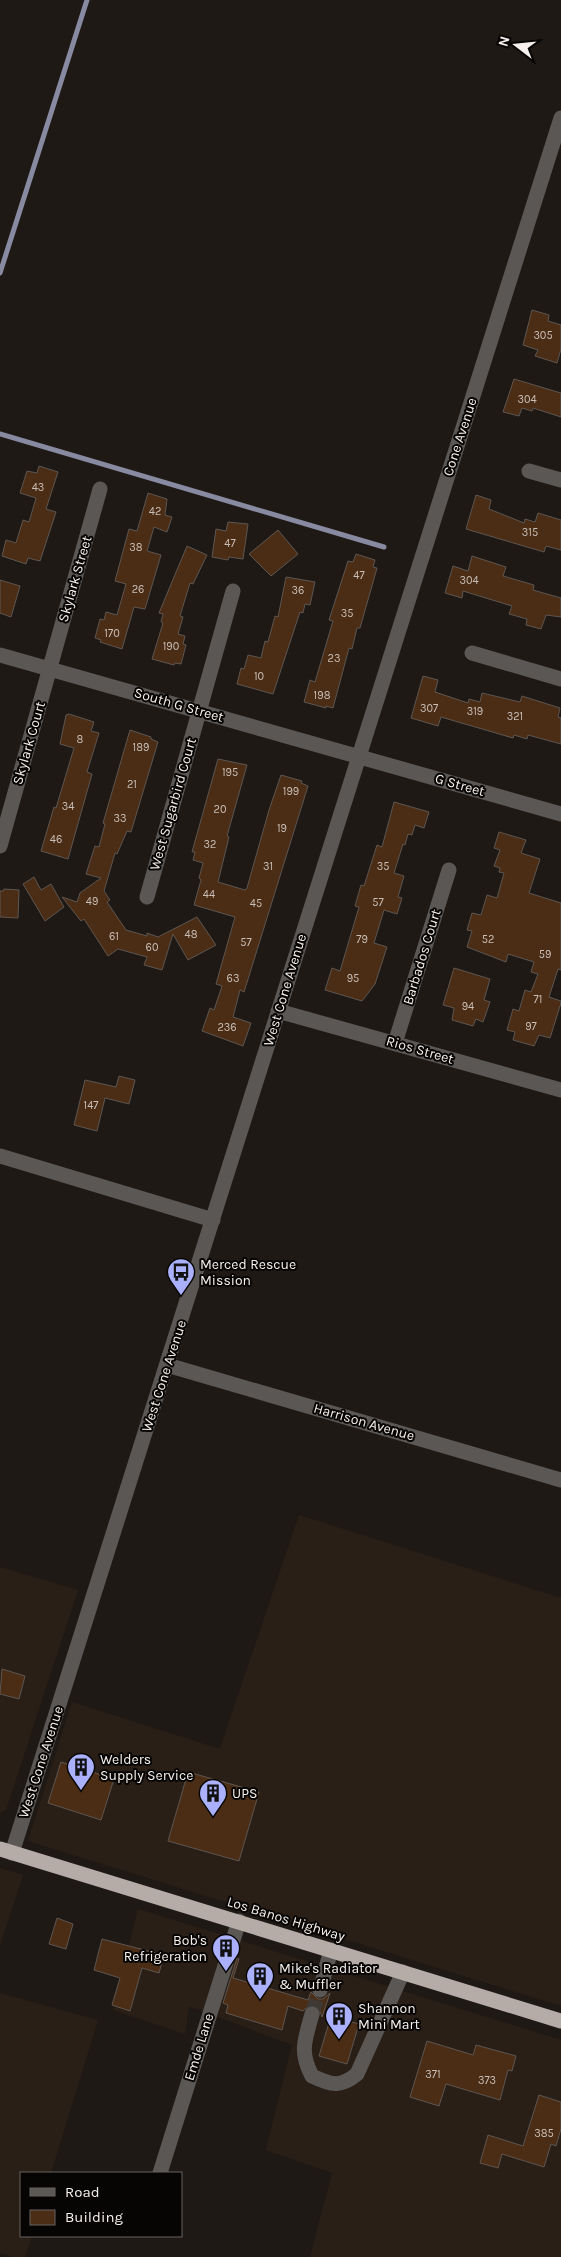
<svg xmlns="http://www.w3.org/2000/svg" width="561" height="2257" font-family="Karla,sans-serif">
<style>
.built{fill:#2a1f17}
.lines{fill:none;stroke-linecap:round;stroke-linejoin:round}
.stream{stroke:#888aa1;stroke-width:5}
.building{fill:#4b2d16;stroke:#5d5651}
.minor-tunnel{stroke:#3f3935;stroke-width:15;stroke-dasharray:15 8;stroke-linecap:butt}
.minor{stroke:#5a5755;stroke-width:15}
.highway{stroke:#b5aca7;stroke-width:15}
.labels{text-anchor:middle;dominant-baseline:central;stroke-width:4;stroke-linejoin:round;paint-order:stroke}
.number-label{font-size:11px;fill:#cabfb7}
.street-label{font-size:14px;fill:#f5f0ed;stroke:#070504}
.poi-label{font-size:14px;fill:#f5f0ed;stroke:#070504;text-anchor:start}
</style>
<rect width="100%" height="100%" fill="#1f1915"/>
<path class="built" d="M299 1515 561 1598V2006L28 1841 72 1702 220 1749Z
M0 1567 78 1590 6 1810 0 1813Z
M0 1868 23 1875 0 1945Z
M138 1909 561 2040V2257H310L332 2173 266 2150 292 2045 189 2006 185 2034 113 2010Z
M0 1993 98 2020 51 2173H21V2236H32L25 2257H12L0 2253Z"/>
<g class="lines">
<path class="stream" d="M0 273 87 0
M0 434 384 547"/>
</g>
<path class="building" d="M532 310 549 315 548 321 561 325V349L557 363 535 356 538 350 523 345Z
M514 379 561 393V417L533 408 532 411 522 408 519 416 503 412Z
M39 466 58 472 46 509 56 512 40 561 28 558 26 564 2 556 6 540 16 543 23 520 29 522 36 498 20 493 27 471 37 473Z
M148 493 167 499 165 515 172 517 167 532 154 527 147 551 161 555 145 609 134 607 122 649 100 642 101 640 95 638 100 619 104 620 106 612 117 615 126 584 115 581 129 529 137 531Z
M476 495 491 500 489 509 524 523 525 519 535 522 538 513 561 520V550L546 546 544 552 466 529Z
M228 522 248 524 243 559 229 557 228 560 212 557 216 529 226 531Z
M278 530 298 554 271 576 249 554Z
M187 546 207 555 193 584 190 583 180 616 183 617 178 634 185 636 183 644 186 645 181 664 175 663 174 665 152 659 163 623 161 622 163 614 159 613Z
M356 554 375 560 373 567 377 568 360 628H357L352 649 349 648 333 708 326 706V708L304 702 310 680 315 682 333 621 329 620 348 561 353 562Z
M472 556 506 567 503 576 534 585 533 590 561 598V617L546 615 541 629 526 625 527 619 509 614 512 606 463 591 462 598 445 593 453 566 468 571Z
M286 577 315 582 310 605 305 604 303 613 300 612 273 694 237 684 241 668 244 669 248 655 261 658 265 641 268 642 275 616 278 617Z
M0 580 20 586 11 617 0 613Z
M423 676 438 680 435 692 468 703 469 699 480 702 482 693 520 702 522 696 560 708 558 717 561 718V744L528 735 527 739 514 735 513 738 441 717 438 726 411 718Z
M69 714 94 722 91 731 99 733 87 772 92 774 68 859 41 851 54 807 56 808 74 748 60 744 66 715Z
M130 730 151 737V739L158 742 131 832 127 831 117 854 115 853 104 891 110 900 107 902 126 930 147 936V933L158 937 197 917 216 945 188 960 173 934 162 970 144 965 147 957 118 949 108 956 84 919 81 921 62 897 77 902 80 893 101 878 86 874 95 846 99 847 105 824 103 823Z
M218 759 247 765 227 836 229 837 218 882 245 890 247 888 269 810 281 775 302 781 301 783 308 786 244 992 240 990 233 1017 251 1023 243 1046 202 1031 210 1008 214 1010 222 986 216 984 235 917 194 905 201 880 199 878 203 863 193 860 195 852H192Z
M394 802 429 812 424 828 415 825 412 835 408 834 405 845 403 844 394 873 404 876 398 897 402 898 397 914 384 910 374 943 387 947 375 984 362 1001 325 990 332 968 340 971 359 907 355 906 361 885 364 886 377 845 382 847Z
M499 832 526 840 521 853 540 859 529 893 561 903V970L558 969 549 997 561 1001V1003L550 1038 539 1035 534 1046 513 1040 515 1032 507 1030 513 1009 519 1011 525 990 531 992 538 974 531 972 534 962 508 954 506 962 467 947 472 931 467 930 472 913 481 915 487 895 497 898 504 873 499 872 500 868 494 866 500 850 494 848Z
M34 877 41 890 51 884 64 907 45 921 23 884Z
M4 889 19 890 18 918 0 917V891H3Z
M454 968 490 979 484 1000 490 1002 483 1022 476 1019 473 1026 452 1020 454 1008 443 1005Z
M119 1076 135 1080 129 1104 105 1098 97 1131 74 1125 85 1080 116 1087Z
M2 1669 25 1676 19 1699 0 1694Z
M61 1762 114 1779 101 1820 48 1803Z
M188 1772 259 1792 239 1861 168 1841Z
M57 1918 73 1924 66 1949 49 1944Z
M102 1939 164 1955 159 1973 142 1968 130 2011 112 2005 120 1978 94 1970Z
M237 1958 239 1959 233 1978 308 2000 311 1992 318 1999H323L330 1993 322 2017 319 2008 315 2005H309L303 2011 288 2006 282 2030 226 2013 228 2005 223 2003Z
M331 2016 359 2024 347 2064 319 2056Z
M427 2041 473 2055 476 2045 516 2056 512 2071 508 2070 500 2100 446 2084 439 2106 410 2097Z
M539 2095 561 2102V2129L556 2146 551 2144 544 2167 502 2154 498 2168 480 2163 488 2135 523 2146Z"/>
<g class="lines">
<path class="minor-tunnel" d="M312 2014 320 1990"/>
<path class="minor" d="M529 471 561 480
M472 653 561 679
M0 655 561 814
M0 846 100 489
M147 897 233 591
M278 1011 561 1090
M395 1043 449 870
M0 1156 213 1220
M167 1365 561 1480
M12 1853 561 118
M320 1990 331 1950
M312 2014C305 2040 299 2051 312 2076 331 2085 340 2088 357 2074L403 1972
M160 2173 239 1921"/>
<path class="highway" d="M0 1849 561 2021"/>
</g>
<defs>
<g id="bus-pin" transform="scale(1.4375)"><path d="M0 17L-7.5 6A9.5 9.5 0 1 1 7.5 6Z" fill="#aab0fc" stroke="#070504"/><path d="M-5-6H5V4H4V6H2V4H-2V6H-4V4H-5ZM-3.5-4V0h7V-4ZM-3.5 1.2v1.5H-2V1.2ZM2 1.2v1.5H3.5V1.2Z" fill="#111"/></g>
<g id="building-pin" transform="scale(1.4375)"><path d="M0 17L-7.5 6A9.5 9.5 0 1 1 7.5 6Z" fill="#aab0fc" stroke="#070504"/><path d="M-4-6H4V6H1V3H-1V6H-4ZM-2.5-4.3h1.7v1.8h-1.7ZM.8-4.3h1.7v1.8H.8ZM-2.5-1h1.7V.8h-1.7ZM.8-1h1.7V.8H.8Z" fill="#111"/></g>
</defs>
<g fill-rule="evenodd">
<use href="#bus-pin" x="181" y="1272"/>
<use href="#building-pin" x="81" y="1767"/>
<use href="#building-pin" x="213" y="1793"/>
<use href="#building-pin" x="226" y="1948"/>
<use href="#building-pin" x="260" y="1976"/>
<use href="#building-pin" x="339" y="2016"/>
</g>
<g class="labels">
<g class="number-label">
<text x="543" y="335">305</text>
<text x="527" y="399">304</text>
<text x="38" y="487">43</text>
<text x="155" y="511">42</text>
<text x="530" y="532">315</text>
<text x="230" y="543">47</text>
<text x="136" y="547">38</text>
<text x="359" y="575">47</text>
<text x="469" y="580">304</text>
<text x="138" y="589">26</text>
<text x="298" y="590">36</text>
<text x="347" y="613">35</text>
<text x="112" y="633">170</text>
<text x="171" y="646">190</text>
<text x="334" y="658">23</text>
<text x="259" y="676">10</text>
<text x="322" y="695">198</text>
<text x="429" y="708">307</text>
<text x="475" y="711">319</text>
<text x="515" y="716">321</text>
<text x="80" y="739">8</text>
<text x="141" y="747">189</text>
<text x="230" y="772">195</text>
<text x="132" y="784">21</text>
<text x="291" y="791">199</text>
<text x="68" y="806">34</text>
<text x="220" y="809">20</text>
<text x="120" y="818">33</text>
<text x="282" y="828">19</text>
<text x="56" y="839">46</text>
<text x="210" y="844">32</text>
<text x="268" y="866">31</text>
<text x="383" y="866">35</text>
<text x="209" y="894">44</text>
<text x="92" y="901">49</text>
<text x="378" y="902">57</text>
<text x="256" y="903">45</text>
<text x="191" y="934">48</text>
<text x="114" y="936">61</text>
<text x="362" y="939">79</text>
<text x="488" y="939">52</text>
<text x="246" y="942">57</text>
<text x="152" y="947">60</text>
<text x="545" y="954">59</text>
<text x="233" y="978">63</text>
<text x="353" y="978">95</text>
<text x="538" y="999">71</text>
<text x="468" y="1006">94</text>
<text x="531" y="1026">97</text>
<text x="227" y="1027">236</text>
<text x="91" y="1105">147</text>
<text x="433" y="2074">371</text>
<text x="487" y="2080">373</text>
<text x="544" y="2133">385</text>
</g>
<g class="street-label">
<text transform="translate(460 437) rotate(-72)">Cone Avenue</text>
<text transform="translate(75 579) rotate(-74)">Skylark Street</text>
<text transform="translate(179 705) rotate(16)">South G Street</text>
<text transform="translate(29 743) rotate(-74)">Skylark Court</text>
<text transform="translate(460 785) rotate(16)">G Street</text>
<text transform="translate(173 804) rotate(-74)">West Sugarbird Court</text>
<text transform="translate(422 957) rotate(-73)">Barbados Court</text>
<text transform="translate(285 990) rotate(-73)">West Cone Avenue</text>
<text transform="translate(420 1050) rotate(16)">Rios Street</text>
<text transform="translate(164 1376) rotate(-72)">West Cone Avenue</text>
<text transform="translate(364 1422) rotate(16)">Harrison Avenue</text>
<text transform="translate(41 1762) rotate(-72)">West Cone Avenue</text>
<text transform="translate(286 1919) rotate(17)">Los Banos Highway</text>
<text transform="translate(199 2047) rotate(-73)">Emde Lane</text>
</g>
<g class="poi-label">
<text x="200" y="1264">Merced Rescue<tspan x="200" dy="16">Mission</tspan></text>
<text x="100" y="1759">Welders<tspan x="100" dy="16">Supply Service</tspan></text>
<text x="232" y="1793">UPS</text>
<text x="207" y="1940" text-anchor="end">Bob's<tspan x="207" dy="16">Refrigeration</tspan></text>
<text x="279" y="1968">Mike's Radiator<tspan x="279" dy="16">&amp; Muffler</tspan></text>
<text x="358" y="2008">Shannon<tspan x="358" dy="16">Mini Mart</tspan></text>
</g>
</g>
<rect x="20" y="2172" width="162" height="65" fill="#070504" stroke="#666361"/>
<rect x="30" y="2188" width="25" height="8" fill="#5a5755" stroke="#666361"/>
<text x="65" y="2197" font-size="15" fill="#f5f0ed">Road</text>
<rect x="30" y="2210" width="25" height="15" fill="#4b2d16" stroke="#666361"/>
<text x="65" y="2222" font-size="15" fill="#f5f0ed">Building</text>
<g transform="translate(516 45) rotate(286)" stroke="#070504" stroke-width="4" paint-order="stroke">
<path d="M0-4L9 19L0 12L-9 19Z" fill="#f5f0ed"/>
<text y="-8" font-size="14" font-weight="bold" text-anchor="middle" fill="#f5f0ed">N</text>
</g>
</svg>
